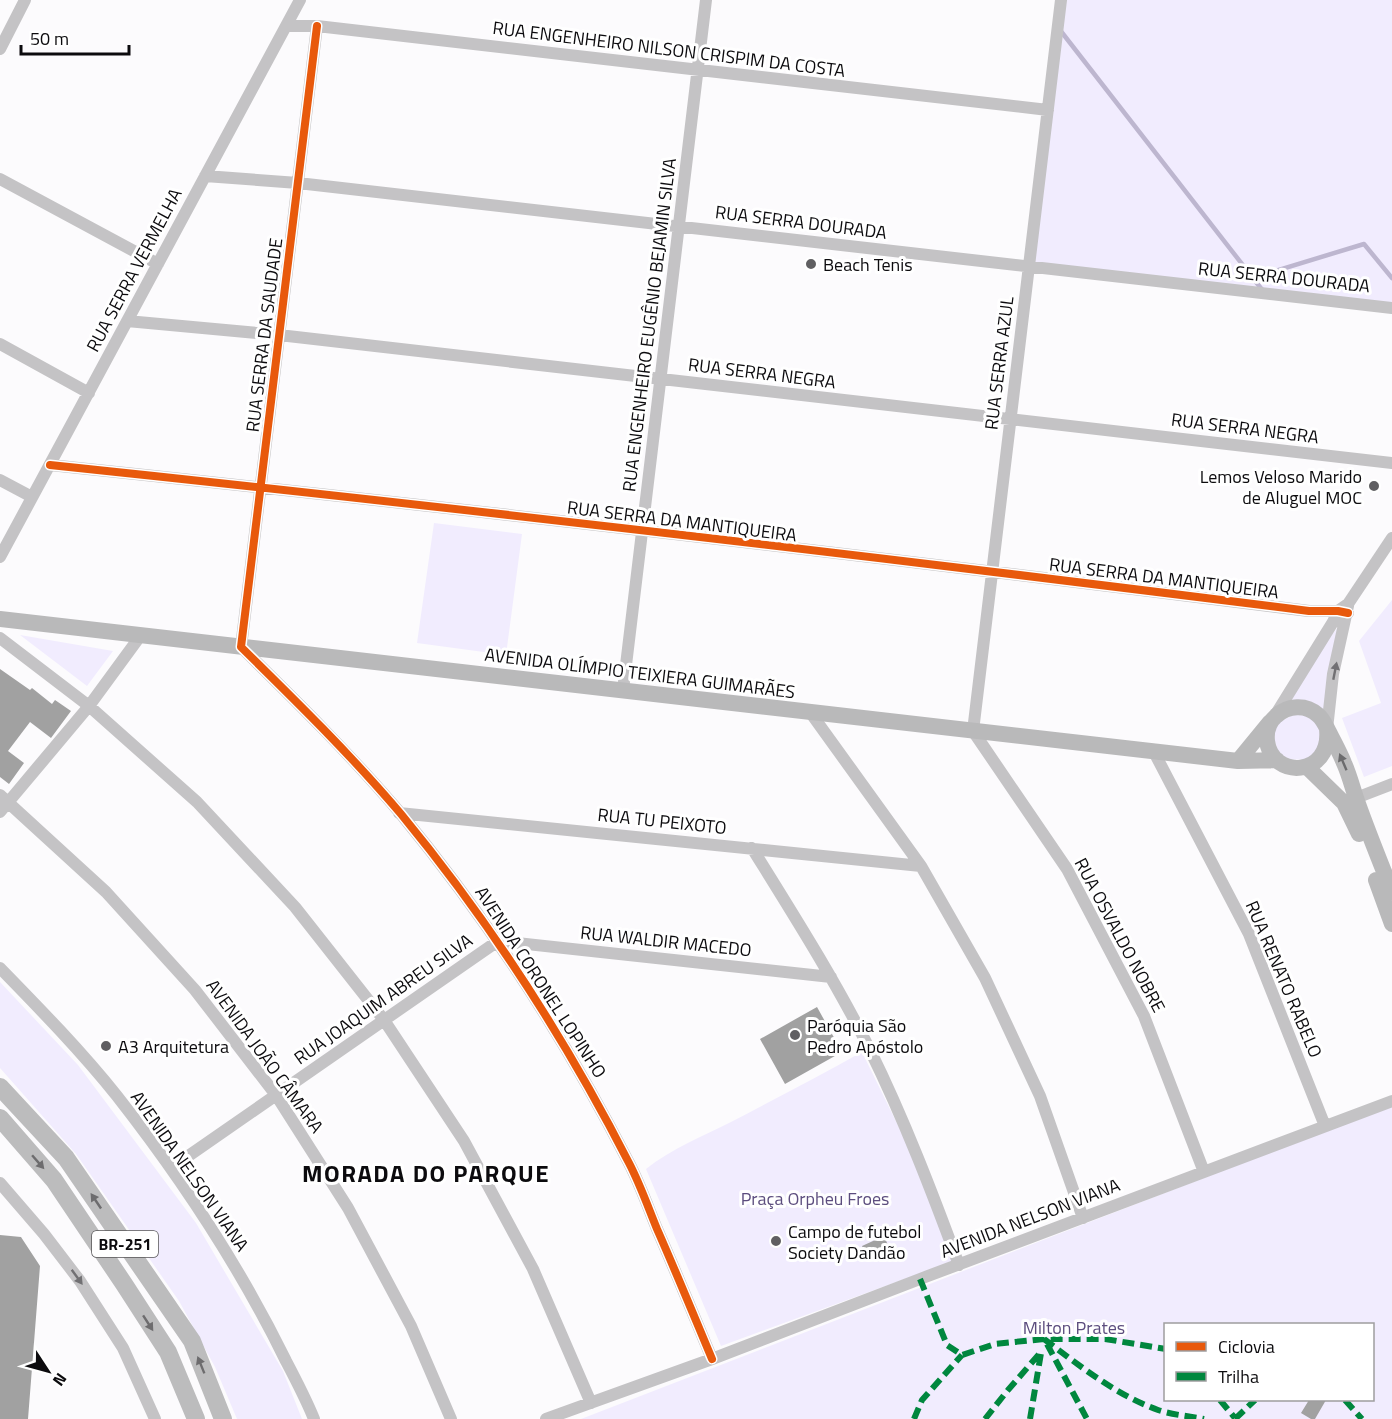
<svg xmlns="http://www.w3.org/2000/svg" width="1392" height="1419" font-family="'Titillium Web',sans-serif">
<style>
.green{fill:#f1ecfe;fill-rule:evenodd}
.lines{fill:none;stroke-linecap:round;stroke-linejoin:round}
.stream{stroke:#bdb6cf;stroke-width:4.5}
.building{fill:#a1a1a1}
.street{stroke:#c4c3c5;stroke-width:12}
.secondary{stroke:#b9b9ba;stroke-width:16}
.primary{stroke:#bcbcbd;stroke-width:18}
.quiet{stroke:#00873e;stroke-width:6;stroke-dasharray:12 6;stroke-linecap:butt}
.cycleway-casing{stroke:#fff;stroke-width:11}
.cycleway{stroke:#e8590c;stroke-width:8}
.oneway{fill:#717073}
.oneway2{fill:#6b6b6d}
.oneway3{fill:#6d6c6e}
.poi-dot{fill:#605f62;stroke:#fff;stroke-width:2}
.labels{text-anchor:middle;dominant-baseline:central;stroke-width:6;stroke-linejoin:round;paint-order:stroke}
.shield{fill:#fff;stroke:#555456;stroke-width:1.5}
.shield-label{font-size:16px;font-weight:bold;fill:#0c0b0e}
.street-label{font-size:18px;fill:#0c0b0e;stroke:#fff}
.poi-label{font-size:18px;fill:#0c0b0e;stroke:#fff;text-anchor:start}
.park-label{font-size:18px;fill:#5c4d7e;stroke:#fff}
.district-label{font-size:24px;font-weight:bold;letter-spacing:1.5px;fill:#0c0b0e;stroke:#fff}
</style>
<rect width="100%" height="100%" fill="#fcfbfd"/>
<path class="green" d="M1061 0H1392V308L1029 267Z
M434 523 522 534 506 655 417 643Z
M1392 600V766L1364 777 1342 718 1381 703 1359 641Z
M1341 624 1325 717 1285 707 1327 640Z
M20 635 113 651 87 686Z
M1302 710 1325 732 1313 760 1280 759 1271 727Z
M0 982 78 1065 196 1223 283 1371 302 1419H237L215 1367 179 1301 76 1154 0 1068Z
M862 1052 915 1160 954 1261 721 1346 646 1169C671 1149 703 1136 731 1122 775 1099 819 1076 862 1052Z
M1392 1105V1419H581ZM1166 1324H1372V1400H1166Z"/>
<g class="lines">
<path class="stream" d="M1060 30 1263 291
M1252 278 1364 244 1392 278"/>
</g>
<path class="building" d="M0 669 30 690 32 688 52 704 55 700 71 711 51 738 30 722 8 751 24 763 9 784 0 777Z
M817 1007 842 1052 785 1084 760 1039Z
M0 1235 21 1237 40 1266 28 1419H0Z
M884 1236 891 1252 869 1262 862 1246Z
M1309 1400H1326L1315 1419H1311L1301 1413Z"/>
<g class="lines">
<path class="street" d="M1061 0 973 731 1067 869 1144 1016 1204 1172
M286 26H317L1048 110
M317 26 241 647C296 701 351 755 401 814 490 922 565 1038 629 1163 640 1184 648 1207 657 1229 676 1272 694 1316 712 1359
M0 49 25 0
M205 176 298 183 1392 308
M0 179 158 264
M127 321 279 335 1392 463
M0 344 89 393
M50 465C470 509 890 558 1309 611H1338L1348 613
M0 480 32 497
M0 557 300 0
M0 638 89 706 197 802 295 907 384 1020 464 1141 533 1269 591 1403
M623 690 706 0
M810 712 921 866 985 978 1040 1096 1083 1218
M1276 714 1333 622 1338 611 1348 604 1392 538
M1327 729 1333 674 1348 606
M1154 752 1249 934 1325 1126
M0 795 106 892 195 990 276 1095 348 1208 411 1326 451 1419
M1356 798 1392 784
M0 812 89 706 141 635
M399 813 921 866
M752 848C793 914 835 980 870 1050 904 1119 932 1192 959 1265
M0 968C40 1009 81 1051 117 1096 182 1179 240 1267 286 1361 296 1380 306 1399 314 1419
M171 1168 498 941 831 977
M0 1183 44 1234 80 1281 123 1348 155 1419
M546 1419 712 1359 920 1279 1392 1101"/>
<path class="secondary" d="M0 619 1238 761 1277 760
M1327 729C1332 777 1272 780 1267 741 1266 731 1269 722 1276 716 1288 705 1306 704 1318 715 1324 720 1326 727 1330 734 1335 744 1340 753 1344 763 1349 774 1352 786 1356 798 1367 830 1380 861 1392 892
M1238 761 1270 722
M1307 767 1344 803 1359 834
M1376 880 1392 924"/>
<path class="primary" d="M0 1087 66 1158 192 1341 223 1419
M0 1118 54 1180 124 1284 168 1352 196 1419"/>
<path class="quiet" d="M920 1279 947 1345 962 1355 995 1344 1044 1339H1105L1166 1349
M1044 1339C1080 1366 1116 1395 1158 1410 1173 1415 1189 1416 1204 1419
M1047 1344 1087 1419
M1220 1400 1235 1418
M1345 1400 1362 1419
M914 1419 922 1400 962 1355
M985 1419 1008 1390 1041 1352
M1030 1419 1041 1353
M1235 1419 1255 1400"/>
<g class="cycleway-casing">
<path id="cycleway" d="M317 26 241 647C296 701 351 755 401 814 490 922 565 1038 629 1163 640 1184 648 1207 657 1229 676 1272 694 1316 712 1359
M50 465C470 509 890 558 1309 611H1338L1348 613"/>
</g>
<use href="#cycleway" class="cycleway"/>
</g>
<defs><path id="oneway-solid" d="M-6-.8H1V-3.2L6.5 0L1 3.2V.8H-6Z" transform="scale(1.5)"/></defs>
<g class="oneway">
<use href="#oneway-solid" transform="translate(1335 671) rotate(-79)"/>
<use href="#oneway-solid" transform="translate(77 1277) rotate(54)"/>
</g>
<use class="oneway2" href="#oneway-solid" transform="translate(1343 762) rotate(-113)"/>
<g class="oneway3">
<use href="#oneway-solid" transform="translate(38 1162) rotate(49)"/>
<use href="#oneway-solid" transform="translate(96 1201) rotate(-124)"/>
<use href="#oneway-solid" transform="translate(148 1323) rotate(57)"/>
<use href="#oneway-solid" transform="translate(201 1365) rotate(-112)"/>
</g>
<g class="poi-dot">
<circle cx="811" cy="264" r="6"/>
<circle cx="1374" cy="486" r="6"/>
<circle cx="795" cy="1035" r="6"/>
<circle cx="106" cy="1046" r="6"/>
<circle cx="776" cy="1241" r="6"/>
</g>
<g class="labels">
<rect class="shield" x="92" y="1231" width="66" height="26" rx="4.5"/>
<g class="shield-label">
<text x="125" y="1244">BR-251</text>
</g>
<g class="street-label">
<text transform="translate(669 49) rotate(7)">RUA ENGENHEIRO NILSON CRISPIM DA COSTA</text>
<text transform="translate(801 222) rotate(7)">RUA SERRA DOURADA</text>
<text transform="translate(134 270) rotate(-62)">RUA SERRA VERMELHA</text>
<text transform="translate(1284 277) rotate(6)">RUA SERRA DOURADA</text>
<text transform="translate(649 325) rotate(-83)">RUA ENGENHEIRO EUGÊNIO BEJAMIN SILVA</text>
<text transform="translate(264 335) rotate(-83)">RUA SERRA DA SAUDADE</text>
<text transform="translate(999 363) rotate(-83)">RUA SERRA AZUL</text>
<text transform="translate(762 373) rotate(7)">RUA SERRA NEGRA</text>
<text transform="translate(1245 428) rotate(7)">RUA SERRA NEGRA</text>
<text transform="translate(682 521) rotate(7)">RUA SERRA DA MANTIQUEIRA</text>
<text transform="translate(1164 578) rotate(7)">RUA SERRA DA MANTIQUEIRA</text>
<text transform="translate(640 673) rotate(7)">AVENIDA OLÍMPIO TEIXIERA GUIMARÃES</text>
<text transform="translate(662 821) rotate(6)">RUA TU PEIXOTO</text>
<text transform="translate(1120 935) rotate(62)">RUA OSVALDO NOBRE</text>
<text transform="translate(666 941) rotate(6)">RUA WALDIR MACEDO</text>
<text transform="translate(1284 979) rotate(67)">RUA RENATO RABELO</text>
<text transform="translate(541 982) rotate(57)">AVENIDA CORONEL LOPINHO</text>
<text transform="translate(383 999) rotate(-35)">RUA JOAQUIM ABREU SILVA</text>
<text transform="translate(265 1056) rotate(54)">AVENIDA JOÃO CÂMARA</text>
<text transform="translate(190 1171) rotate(55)">AVENIDA NELSON VIANA</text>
<text transform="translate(1030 1218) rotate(-21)">AVENIDA NELSON VIANA</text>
</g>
<g class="poi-label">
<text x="823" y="264">Beach Tenis</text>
<text x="1362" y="476" text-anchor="end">Lemos Veloso Marido<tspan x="1362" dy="21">de Aluguel MOC</tspan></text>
<text x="807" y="1025">Paróquia São<tspan x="807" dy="21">Pedro Apóstolo</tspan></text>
<text x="118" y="1046">A3 Arquitetura</text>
<text x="788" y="1231">Campo de futebol<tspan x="788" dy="21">Society Dandão</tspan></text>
</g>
<g class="park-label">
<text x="815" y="1198">Praça Orpheu Froes</text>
<text x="1074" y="1327">Milton Prates</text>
</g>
<g class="district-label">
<text x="426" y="1173">MORADA DO PARQUE</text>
</g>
</g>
<rect x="1164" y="1323" width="210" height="78" fill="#ffffff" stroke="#9e9d9f" stroke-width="1.5"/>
<rect x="1176" y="1342" width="30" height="9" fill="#e8590c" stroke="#9e9d9f" stroke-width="1.5"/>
<text x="1218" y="1353" font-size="18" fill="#0c0b0e">Ciclovia</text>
<rect x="1176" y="1372" width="30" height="9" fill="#00873e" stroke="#9e9d9f" stroke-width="1.5"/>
<text x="1218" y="1383" font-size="18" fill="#0c0b0e">Trilha</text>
<g transform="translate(48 1371) rotate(126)" stroke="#ffffff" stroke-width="4.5" paint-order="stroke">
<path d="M0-4.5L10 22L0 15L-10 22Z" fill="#0c0b0e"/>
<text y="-9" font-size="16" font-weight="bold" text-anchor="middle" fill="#0c0b0e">N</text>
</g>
<path d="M21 45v9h108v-9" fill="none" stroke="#0c0b0e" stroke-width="3"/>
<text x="30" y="45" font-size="18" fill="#0c0b0e" stroke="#ffffff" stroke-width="4.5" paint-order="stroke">50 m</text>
</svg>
